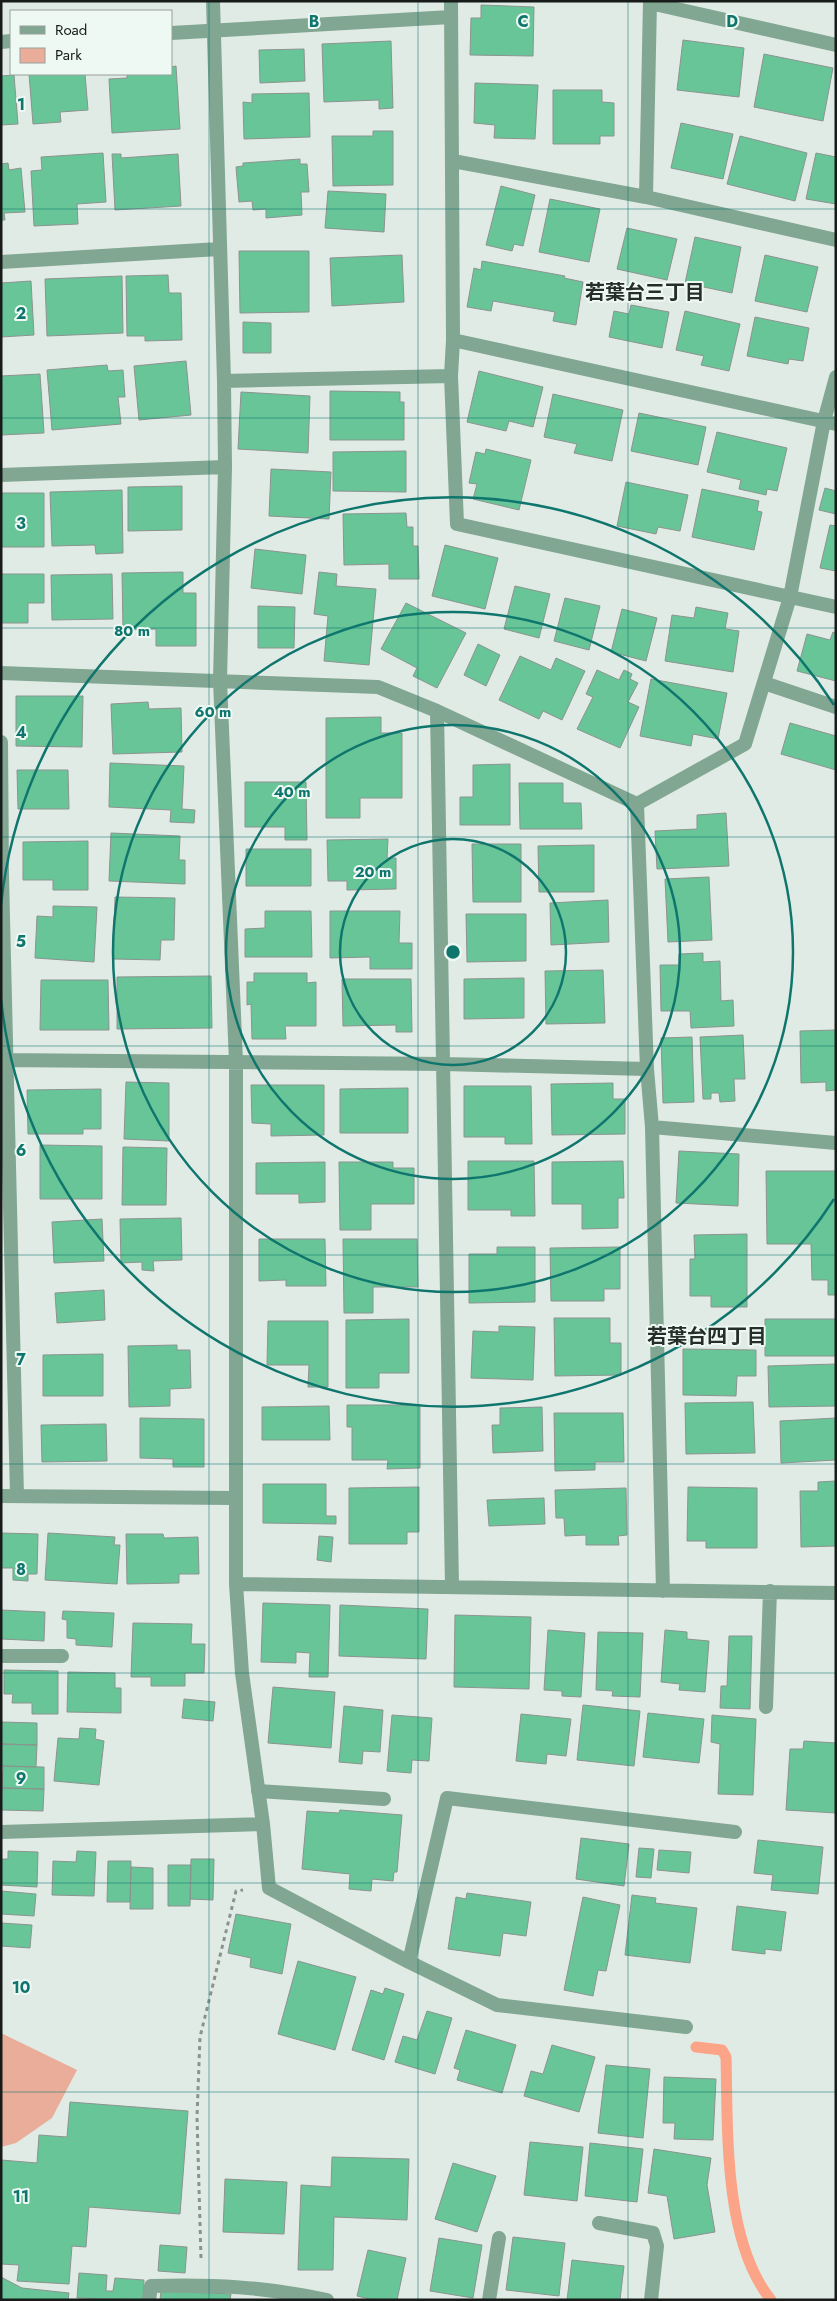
<svg xmlns="http://www.w3.org/2000/svg" width="837" height="2301" font-family="Jost,'Noto Sans JP',sans-serif">
<style>
.green{fill:#eaad99}
.lines{fill:none;stroke-linecap:round;stroke-linejoin:round}
.stream{stroke:#fca488;stroke-width:11}
.building{fill:#67c598;stroke:#8b948f}
.path{stroke:#8b938f;stroke-width:3;stroke-dasharray:4 4;stroke-linecap:butt}
.service{stroke:#81a692;stroke-width:14}
.minor{stroke:#81a692;stroke-width:14}
.grid{fill:none;stroke:#0f766e;stroke-width:1;stroke-opacity:0.55}
.ring{fill:none;stroke:#0f766e;stroke-width:2.5}
.labels{text-anchor:middle;dominant-baseline:central;stroke-width:4;stroke-linejoin:round;paint-order:stroke}
.neighbourhood-label{font-size:20px;font-weight:bold;fill:#262e2a;stroke:#eef9f3}
.grid-label{font-size:16px;text-anchor:middle;font-weight:bold;fill:#0f766e;stroke:#eef9f3;stroke-width:4;stroke-linejoin:round;paint-order:stroke}
.centre{fill:#0f766e;stroke:#eef9f3;stroke-width:2.5}
.ring-label{font-size:15px;text-anchor:middle;font-weight:bold;fill:#0f766e;stroke:#eef9f3;stroke-width:4;stroke-linejoin:round;paint-order:stroke}
</style>
<rect width="100%" height="100%" fill="#e1ebe5"/>
<path class="green" d="M1 2033 77 2070 52 2118 16 2143 1 2147Z"/>
<g class="lines">
<path class="stream" d="M696 2047 722 2050 726 2057C728 2131 723 2240 771 2300"/>
</g>
<path class="building" d="M481 5 534 7 533 56 470 55 471 18H481Z
M683 40 744 48 739 97 677 90Z
M391 41 393 108 379 109V100L324 102 322 44Z
M304 49 305 81 260 83 259 50Z
M764 54 833 68 823 121 754 107Z
M176 66 180 129 112 133 109 79 127 78V74H171V67Z
M29 74H85L88 110 60 112 61 122 33 124Z
M14 75 18 124 1 125V76Z
M475 83 538 85 535 139 494 138 495 125 474 123Z
M553 90H602V102L614 103V136H600V144H553Z
M309 93 310 137 244 139 243 102 252 103V94Z
M681 123 733 134 723 179 671 168Z
M373 131H393V185L333 186 332 136H373Z
M740 136 807 153 795 201 727 184Z
M103 153 106 202 77 204 78 224 34 226 31 171 42 170 41 157Z
M816 153 836 157V204L806 199Z
M112 154H121V158L178 154 181 206 115 210Z
M300 159V164H307L309 192H301L302 215 266 218V209L253 210 252 201 239 202 236 167 243 166V163Z
M8 163 9 170 21 168 25 212 4 213 5 220H1V164Z
M501 186 535 195 523 246 514 244 512 251 486 245Z
M328 191 386 194 384 232 325 228Z
M550 199 600 209 589 262 539 252Z
M627 228 677 239 667 280 617 269Z
M695 237 741 247 732 293 685 283Z
M239 251H309V312L240 313Z
M402 255 404 302 332 306 330 258Z
M765 255 818 267 807 312 755 301Z
M482 261 565 276 564 278 583 282 576 325 553 321 555 312 493 301 491 311 467 307 474 268 481 270Z
M168 275 169 293H181L182 340 145 341V336H127L126 276Z
M122 276 123 333 47 336 45 279Z
M31 281 34 335 1 337V283Z
M631 305 669 312 662 348 609 337 614 311 629 314Z
M685 311 740 324 729 371 701 365 704 356 676 350Z
M755 317 809 328 803 361 789 359 788 364 747 356Z
M243 322 271 323V353H243Z
M186 361 191 415 139 420 134 366Z
M107 365 108 371 123 370 125 397H118L121 424 52 430 47 370Z
M479 371 543 387 533 427 509 421 506 431 467 422Z
M40 374 44 433 1 435V376Z
M330 391 400 392V402H404V440H330Z
M241 392 310 396 308 453 238 449Z
M553 394 623 410 612 461 574 453 577 444 544 437Z
M639 413 706 427 698 465 631 451Z
M717 432 787 448 777 491 767 489 766 495 739 489 741 480 707 472Z
M486 449 531 460 519 510 473 499 477 484 469 483 476 452 485 454Z
M406 451V492L333 491V452Z
M271 469 331 472 329 519 269 516Z
M626 482 688 495 680 531 658 527 656 534 617 526Z
M182 486V530L128 531V487Z
M825 488 836 491V514L819 510Z
M702 489 759 501 757 511 762 512 754 550 692 537Z
M122 490 123 553 96 554 95 545 52 546 50 492Z
M1 493H44V547H1Z
M406 513 407 527H413V546H418L419 579H389V564L344 565 343 514Z
M830 525 836 526V571L820 568Z
M445 545 498 558 485 609 432 596Z
M255 549 306 555 302 594 251 588Z
M183 572V593H196V646H156V629L123 630 122 573Z
M319 572 337 574 336 586 376 589 369 665 324 661 328 616 314 614Z
M1 574H44V603H28V623H1Z
M112 574 113 619 52 620 51 575Z
M515 586 550 594 539 638 504 629Z
M565 598 600 606 589 650 554 641Z
M406 603 466 633 437 688 413 676 417 668 381 649Z
M258 606 295 607 294 648H258Z
M696 607 728 613 725 629 739 631 733 672 665 661 672 615 694 618Z
M622 609 657 618 646 661 611 652Z
M833 632 836 633V681L797 671 807 634 830 640Z
M478 644 500 655 486 686 464 675Z
M520 656 551 670 556 658 585 671 562 720 543 711 539 719 499 700Z
M597 670 619 680 624 670 632 674 630 679 638 683 628 702 639 707 620 748 577 729 593 697 586 694Z
M651 679 727 693 718 739 693 734 691 746 640 736Z
M16 696H83L82 747 16 746Z
M148 702 149 709 181 708 182 752 113 754 111 704Z
M381 717V733H402V798H360V818H326V718Z
M790 723 836 736V770L781 754Z
M110 763 184 766 182 809 195 810 194 823 170 822 171 810 109 807Z
M510 764V825H460V797H473V765Z
M17 770H68L69 809H18Z
M245 782H306L307 840H285V827H245Z
M519 783H563V803H581L582 829H520Z
M726 813 729 866 657 869 655 831 697 829V815Z
M111 833 180 836 179 860H185V884L109 881Z
M388 839 387 858H396V889L347 890V881H328L327 840Z
M88 841V890H53V880H23V842Z
M472 844H521V902H473Z
M594 845V892H539L538 846Z
M246 849H311V886H246Z
M709 877 712 940 668 942 665 879Z
M115 897 175 898 174 940H161L160 960 113 959Z
M608 900 609 942 551 945 550 903Z
M53 906 97 907 94 962 35 958 37 916 53 917Z
M265 911H311L312 957H245V929L265 928Z
M330 911H400L399 943H412V969H370V957L330 958Z
M466 914H526V961L467 962Z
M703 953V962L720 961 721 1001 733 1000 734 1026 691 1028 690 1011H661L660 965H679V954Z
M603 970 605 1023 546 1024 545 971Z
M254 973H307V983L316 982V1026H285L286 1039H252L251 1004 247 1005V982H254Z
M211 976 212 1028 117 1029V977Z
M524 978V1018L464 1019V979Z
M342 979H411L412 1032H396V1025L343 1026Z
M41 980H108L109 1030H40Z
M836 1030V1090L826 1091V1082L801 1083 800 1031Z
M743 1035 745 1079H734L735 1101 720 1102 719 1093H711V1099H703L700 1037Z
M692 1037 694 1102 663 1103 661 1038Z
M126 1082 169 1083V1141L124 1139Z
M613 1083V1099H625V1134L552 1135 551 1084Z
M251 1085H324V1135L271 1136V1124L252 1123Z
M464 1086H531L532 1144H505V1137H464Z
M408 1088V1133H340V1089Z
M101 1089V1129H83V1134H28L27 1090Z
M40 1145 102 1146V1199H40Z
M123 1147 167 1148 166 1205H122Z
M679 1151 739 1154 738 1206 676 1203Z
M468 1161H534L535 1216H511V1210H468Z
M623 1161 624 1198H618V1228L582 1229V1204H552V1162Z
M325 1162V1202L299 1203V1194H256V1163Z
M339 1162H393V1168H414V1204H371V1230H340Z
M766 1171H836V1295H828V1280H812L811 1244H767Z
M181 1218 182 1260 153 1261 154 1271 142 1270V1262L121 1263 120 1219Z
M102 1219 104 1261 54 1263 52 1222Z
M747 1234V1307H711V1296H690V1259H695L694 1235Z
M259 1239H325L326 1286H286V1280L259 1281Z
M343 1239H417L418 1287H373V1313H344Z
M497 1247H535V1302L469 1303V1254H497Z
M620 1247V1289H604V1301H551L550 1248Z
M104 1290 105 1320 57 1323 55 1293Z
M554 1318H610V1343H621V1375L555 1376Z
M409 1319V1373H379V1388H346V1320Z
M765 1319H836V1356H765Z
M268 1321H328V1387H308L309 1365H267Z
M499 1326 535 1327 533 1380 471 1378 473 1331 499 1332Z
M177 1345V1350H190L191 1388 170 1389V1406L129 1407 128 1346Z
M683 1349 756 1350V1376H737L736 1396 683 1395Z
M103 1354V1396H43V1355Z
M836 1364V1406L769 1407 768 1366Z
M753 1402 755 1453 686 1454 685 1403Z
M347 1405H420V1468L387 1469 388 1460H352V1427H347Z
M329 1406 330 1440H262V1407Z
M542 1407 543 1451 493 1453 492 1425H500V1408Z
M554 1413H623L624 1462H595V1470L555 1471Z
M140 1418 204 1419V1467H173V1459L140 1458Z
M836 1418V1460L781 1463 780 1421Z
M106 1424 107 1461 42 1462 41 1425Z
M836 1481V1546L801 1547 800 1491H818V1482Z
M263 1484H326V1516H336V1524L263 1523Z
M419 1487V1532H407V1544H349V1488Z
M688 1487 757 1488V1548H706V1541H687Z
M626 1488 627 1535 618 1536 619 1545H586V1535L565 1536 564 1518H556L555 1490Z
M544 1498 545 1524 489 1526 487 1500Z
M1 1533 38 1534 37 1574H28V1581L13 1580V1568H1Z
M48 1533 115 1537 114 1545H120L117 1584 45 1580Z
M126 1534H163L164 1538 198 1537 199 1574H179V1583L127 1584Z
M319 1536 333 1537 331 1562 317 1560Z
M263 1603 330 1605 328 1677H309L310 1653 296 1652V1663L261 1662Z
M340 1605 428 1609 426 1659 339 1656Z
M1 1610 45 1612 44 1641 1 1639Z
M63 1611 114 1613 112 1647 76 1645V1639L67 1638V1620L62 1619Z
M455 1615 531 1617 529 1689 454 1687Z
M133 1623 192 1624 191 1644H205L204 1673H185V1686H151V1677H131Z
M548 1630 585 1633 581 1697 562 1696V1691L544 1690Z
M665 1630 687 1632V1639L709 1641 705 1692 679 1690 680 1684 661 1682Z
M598 1632 643 1633 640 1697 612 1696 613 1691 596 1690Z
M729 1636H752L750 1709 720 1708 721 1686H727Z
M4 1670 58 1671V1714H32V1703H12L13 1694H4Z
M68 1672 115 1673V1688H121V1713L67 1712Z
M273 1687 335 1692 331 1748 268 1743Z
M184 1699 215 1702 213 1721 182 1718Z
M583 1705 640 1711 634 1766 577 1760Z
M344 1706 383 1710 380 1752 363 1751 362 1764 339 1762Z
M648 1713 704 1719 699 1763 643 1757Z
M521 1714 571 1719 566 1756 547 1754 546 1764 516 1761Z
M392 1715 432 1718 429 1761 412 1760 411 1773 387 1771Z
M712 1715 756 1719 753 1795 718 1794 720 1744 711 1742Z
M1 1722 37 1723V1745L1 1744Z
M80 1728 96 1729 95 1739 104 1741 99 1785 54 1781 58 1738 79 1739Z
M804 1741 836 1743V1813L786 1810 790 1749H803Z
M1 1744 37 1745 36 1767 1 1766Z
M3 1766 44 1767V1789L2 1788Z
M2 1788 44 1789 43 1811 1 1810Z
M340 1810 402 1815 397 1872H394L393 1881 372 1879 371 1891 349 1889 350 1874 302 1869 307 1811 339 1813Z
M581 1838 629 1844 624 1886 576 1879Z
M758 1840 823 1847 818 1894 771 1890 773 1875 754 1873Z
M639 1848 654 1849 651 1878 636 1877Z
M659 1850 691 1852 689 1873 657 1870Z
M8 1851 38 1852 37 1887 1 1885V1859H8Z
M77 1851 96 1852 94 1896 52 1895 53 1861 76 1862Z
M191 1859H214L213 1900 190 1899Z
M108 1861H131L130 1902H107Z
M168 1865H191L190 1906H168Z
M131 1867 153 1868V1909H130Z
M1 1891 36 1894 34 1916 1 1914Z
M467 1893 531 1902 526 1936 503 1933 500 1956 448 1949 456 1897 466 1899Z
M632 1895 656 1898 655 1903 697 1908 690 1963 625 1955Z
M583 1897 620 1905 606 1971 598 1970 593 1996 564 1990Z
M737 1906 786 1912 781 1951 765 1949V1954L732 1950Z
M236 1914 291 1924 282 1974 250 1967 251 1958 228 1953Z
M1 1923 32 1925 30 1948 1 1946Z
M298 1961 356 1977 335 2050 278 2034Z
M385 1988 404 1994 384 2060 352 2050 371 1990 383 1994Z
M427 2011 452 2018 435 2074 395 2062 403 2036 417 2040Z
M466 2030 516 2045 502 2093 457 2080 460 2070 454 2068Z
M552 2045 595 2057 579 2112 524 2096 531 2071 543 2074Z
M606 2065 650 2069 643 2138 598 2133Z
M664 2077 716 2079 713 2140 674 2139 675 2123H663Z
M70 2102 188 2111 180 2214 89 2207 86 2247 72 2246 69 2284 17 2281 19 2265 1 2264V2160L37 2163 39 2135 67 2137Z
M530 2142 583 2147 577 2201 524 2195Z
M590 2143 643 2149 637 2202 585 2196Z
M654 2149 711 2158 707 2185 715 2232 674 2239 667 2196 648 2193Z
M332 2157 409 2159 407 2220 334 2217 333 2270H298L301 2185 331 2187Z
M453 2163 496 2176 477 2232 435 2219Z
M225 2179 287 2182 284 2234 223 2232Z
M513 2237 565 2243 559 2296 506 2290Z
M439 2238 482 2245 473 2298 430 2291Z
M160 2245 187 2247 185 2273 158 2271Z
M368 2250 406 2258 397 2300H374L357 2296Z
M572 2260 624 2266 620 2300H567Z
M79 2273 107 2275 106 2291H113L115 2278 144 2280 143 2300 77 2298Z
M1 2277 22 2288 69 2293 68 2300H1Z
M161 2291 231 2294 230 2300H160Z"/>
<g class="lines">
<path class="path" d="M201 2258 197 2117 200 2037 236 1891 243 1890"/>
<path class="service" d="M1 1656H62
M258 1791 384 1799
M489 2300 499 2238"/>
<path class="minor" d="M213 1 224 381 225 467 220 681 236 1062V1584L242 1673 263 1824 269 1888 409 1962 497 2005 686 2027
M451 1 453 340 451 376 457 524 836 607
M650 3 836 45
M171 33 451 17
M1 42 11 41
M453 161 646 197 836 240
M646 197 650 1
M1 262 219 249
M453 340 836 424
M224 381 451 376
M1 475 225 467
M1 673 378 687 437 711 637 804 647 1069 652 1127 663 1591
M764 683 836 707
M437 711 452 1587
M1 742 2 876 17 1496
M637 804 745 744 790 597 824 421 836 377
M1 1060 444 1064 647 1069
M652 1127 836 1143
M1 1496 234 1498
M236 1584 836 1593
M766 1707 770 1591
M1 1832 263 1824
M409 1962 447 1798 735 1832
M599 2223 653 2233 657 2246 651 2300
M149 2300 151 2286C213 2284 266 2287 327 2300"/>
</g>
<path class="grid" d="M209 1V2300M418 1V2300M628 1V2300M1 209H836M1 418H836M1 628H836M1 837H836M1 1046H836M1 1255H836M1 1464H836M1 1673H836M1 1883H836M1 2092H836"/>
<g class="ring">
<circle cx="453" cy="952" r="113"/>
<circle cx="453" cy="952" r="227"/>
<circle cx="453" cy="952" r="340"/>
<path d="M834 1199A454 454 0 0 1 1 999M1 905A454 454 0 0 1 834 705"/>
</g>
<g class="labels">
<g class="neighbourhood-label">
<text x="645" y="292">若葉台三丁目</text>
<text x="707" y="1336">若葉台四丁目</text>
</g>
</g>
<g class="grid-label">
<text x="314" y="27">B</text>
<text x="523" y="27">C</text>
<text x="732" y="27">D</text>
<text x="21" y="110">1</text>
<text x="21" y="319">2</text>
<text x="21" y="529">3</text>
<text x="21" y="738">4</text>
<text x="21" y="947">5</text>
<text x="21" y="1156">6</text>
<text x="21" y="1365">7</text>
<text x="21" y="1575">8</text>
<text x="21" y="1784">9</text>
<text x="21" y="1993">10</text>
<text x="21" y="2202">11</text>
</g>
<circle cx="453" cy="952" r="8" class="centre"/>
<g class="ring-label">
<text x="132" y="636">80 m</text>
<text x="213" y="717">60 m</text>
<text x="292" y="797">40 m</text>
<text x="373" y="877">20 m</text>
</g>
<rect width="837" height="2301" fill="none" stroke="#171b19" stroke-width="5"/>
<rect x="10" y="10" width="162" height="65" fill="#eef9f3" stroke="#98a09c"/>
<rect x="20" y="26" width="25" height="8" fill="#81a692" stroke="#98a09c"/>
<text x="55" y="35" font-size="15" fill="#171b19">Road</text>
<rect x="20" y="48" width="25" height="15" fill="#eaad99" stroke="#98a09c"/>
<text x="55" y="60" font-size="15" fill="#171b19">Park</text>
</svg>
